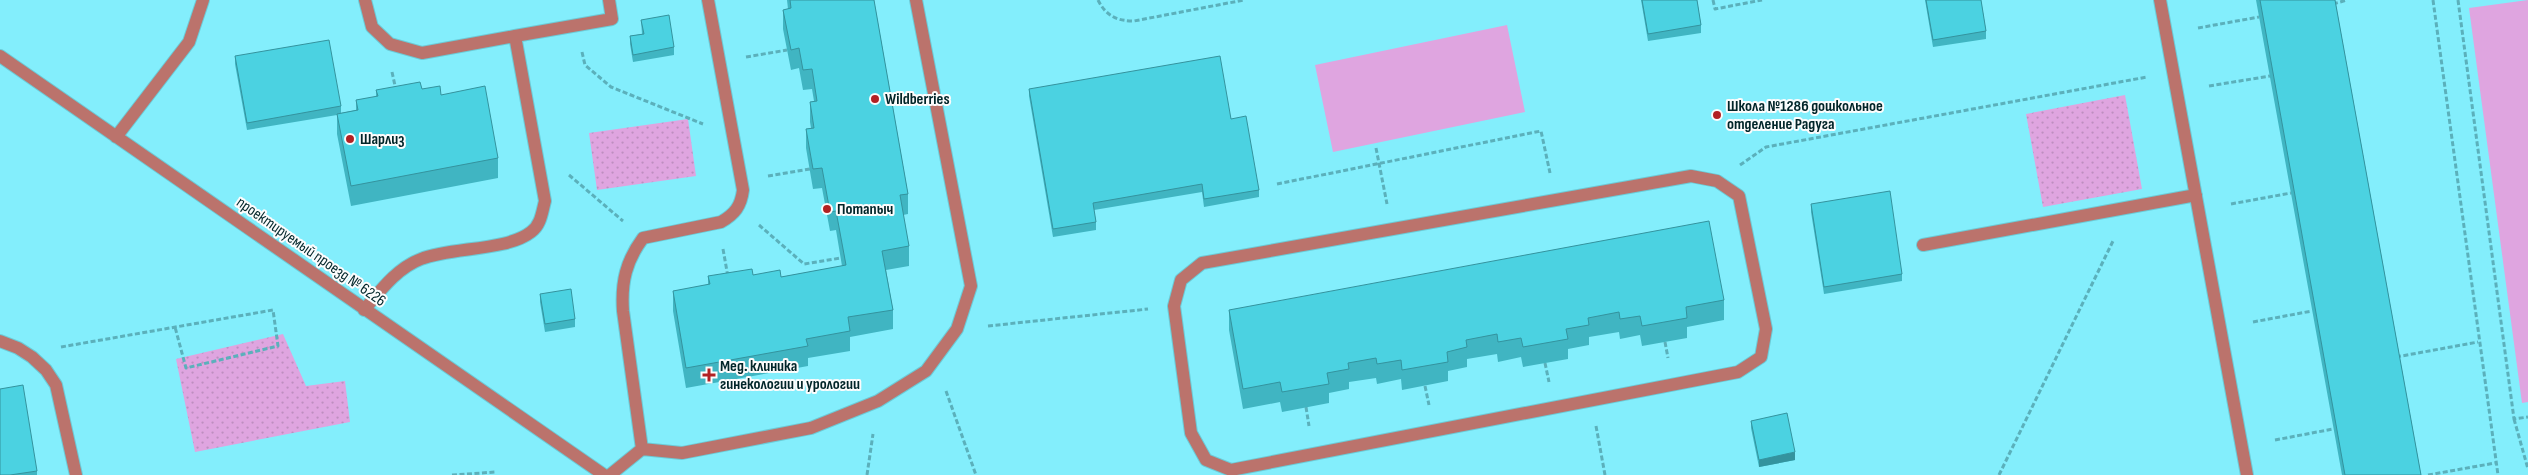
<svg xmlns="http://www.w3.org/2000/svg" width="2528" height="475" font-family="'Sofia Sans Condensed',sans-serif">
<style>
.grass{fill:url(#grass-dots)}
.garden{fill:#dfa5e0}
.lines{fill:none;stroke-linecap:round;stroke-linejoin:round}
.minor-casing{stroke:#6ccad6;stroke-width:14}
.path{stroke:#5bb0bb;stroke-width:3;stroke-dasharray:5 2.5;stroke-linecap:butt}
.minor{stroke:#bb736c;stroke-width:12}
.wall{fill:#40b5c2}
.shaded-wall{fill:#34939e}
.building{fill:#4bd2e1;stroke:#34939e}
.poi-dot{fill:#b12123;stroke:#fcfcfc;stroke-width:2}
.labels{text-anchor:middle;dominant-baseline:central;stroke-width:4;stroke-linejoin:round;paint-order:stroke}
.poi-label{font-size:16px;font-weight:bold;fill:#012529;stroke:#fcfcfc;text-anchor:start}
.street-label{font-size:16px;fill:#012529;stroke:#fcfcfc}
</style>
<defs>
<pattern id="grass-dots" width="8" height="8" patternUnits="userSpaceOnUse" patternTransform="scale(1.25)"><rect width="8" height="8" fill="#dfa5e0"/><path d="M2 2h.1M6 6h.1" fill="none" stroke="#be8ec0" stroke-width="1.8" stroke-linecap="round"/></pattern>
</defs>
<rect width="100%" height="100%" fill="#83eefc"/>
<path class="grass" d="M2125 95 2142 189 2043 207 2026 114Z
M688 119 696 176 597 190 589 133Z
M283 334 306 386 345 381 350 422 195 452 176 359Z"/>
<path class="garden" d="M2528 0V402L2522 403 2469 8Z
M1507 25 1525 112 1333 152 1315 65Z"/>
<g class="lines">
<g class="minor-casing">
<path id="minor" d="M2160 0 2247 475
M515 36 612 19 609 0
M0 56 604 475
M116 137 189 42 203 0
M1691 176 1717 181 1739 196 1766 329 1761 357 1738 372 1231 470 1206 460 1191 433 1174 306 1181 280 1202 263Z
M1923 245 2196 195
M364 310C380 291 397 268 421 259 451 247 507 251 531 232 541 225 542 212 545 201L515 36 422 53 390 44 372 27 365 0
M0 341 18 348 32 357 46 370 56 385 76 475
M642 449 623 311C621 282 626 261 643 238L721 222C735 214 741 206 743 190L708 0
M610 475 642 449 682 453 811 428 878 401 926 371 957 329 971 286 916 0"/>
</g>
<path class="path" d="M1098 0C1106 16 1117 21 1134 21L1244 0
M1713 0 1715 9 1762 0
M2433 0 2498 475
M2458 0 2514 419 2528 417
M2333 4 2347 0
M2198 28 2259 17
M582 52 585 65 611 87 703 124
M746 57 787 50
M392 72 396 90
M2209 86 2270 76
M1376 148 1387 204
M1740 165 1766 147 2147 77
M569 175 623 221
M768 176 810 169
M1277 184 1541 131 1550 173
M2231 204 2291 193
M759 225 804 264 841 258
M723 249 728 277
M2253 322 2312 311
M988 326 1148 309
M1665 342 1668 358
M61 347 273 310 278 346 186 368 175 327
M2396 357 2478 342
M1545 363 1549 382
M1425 386 1429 405
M946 391 976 475
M1306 407 1309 426
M2514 419 2528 469
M1596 426 1605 475
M2275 440 2333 429
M452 475 496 472
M867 475 873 434
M1999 475 2114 239
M2428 475 2495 463"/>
<use href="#minor" class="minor"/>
</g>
<path class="wall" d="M787 0H874L908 194V214L903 215 909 246V266L886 270 893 310V329L850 337V351L808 358V366L686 388 673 311V291L708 285V276L753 275 781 277 842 266 836 230 830 231 822 188 813 189 806 148V129L811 128 810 122V102L814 101 812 89 803 90 799 68 791 70 783 29V10L788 9Z
M1641 0H1697L1701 25V33L1648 41Z
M1925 0H1981L1986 31V39L1933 47Z
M2256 0H2335L2421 475H2342Z
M641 20 674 47V55L633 62 630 44V36L642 34Z
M235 56 341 106V113L356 110V100L376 97V90L422 89 441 95 498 158V178L351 206 337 134V115L247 130 235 64Z
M1029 89 1231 119 1259 190V197L1204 207 1202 192 1094 210 1096 222V230L1053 237 1029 96Z
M1811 204 1902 274V281L1824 294 1811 212Z
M540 294 575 319V327L545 332 540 302Z
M1724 300V320L1687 327V338L1642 346 1640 335 1620 339 1619 332 1589 337V345L1568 349V359L1523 367 1521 357 1498 362 1497 354 1467 359V367L1448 371V381L1402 390 1401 379 1377 384 1376 378 1349 382V389L1329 393V403L1282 412 1280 402 1243 409 1229 330V310Z
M1751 421 1795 460 1759 467 1751 428Z
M37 471V475H0Z"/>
<path class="shaded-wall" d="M1795 452V460L1759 467V460Z"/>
<path class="building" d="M790 0H874L908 194 900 195 909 246 882 251 893 310 848 317 850 331 806 339 808 346 686 368 673 291 710 284 708 276 752 269 753 275 780 270 781 277 846 265 836 211 830 212 822 168 813 169 806 129 814 128 810 102 817 101 812 69 803 70 799 48 791 50 783 10 791 8Z
M1642 0H1697L1701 25 1648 34Z
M1926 0H1981L1986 31 1933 40Z
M2260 0H2335L2421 475H2345Z
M669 15 674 47 633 55 630 36 644 34 641 20Z
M329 40 341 106 247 123 235 56Z
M1220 56 1231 119 1246 116 1259 190 1204 199 1202 184 1093 203 1096 222 1053 229 1029 89Z
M420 82 422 89 440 86 441 95 485 86 498 158 351 186 337 114 358 110 356 100 378 96 376 90Z
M1890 191 1902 274 1824 287 1811 204Z
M1709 221 1724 300 1686 307 1687 318 1642 326 1640 316 1620 319 1619 312 1588 318 1589 325 1566 329 1568 339 1523 347 1521 338 1498 342 1497 334 1466 340 1467 347 1447 352 1448 362 1402 370 1401 360 1377 364 1376 358 1348 363 1349 369 1327 373 1329 384 1282 392 1280 382 1243 389 1229 310Z
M571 289 575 319 545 324 540 294Z
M23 385 37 471 10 475H0V389Z
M1787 413 1795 452 1759 460 1751 421Z"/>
<g class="poi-dot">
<circle cx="875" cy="99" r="5"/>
<circle cx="1717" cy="115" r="5"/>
<circle cx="350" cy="139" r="5"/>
<circle cx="827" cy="209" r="5"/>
<path d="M706.5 367.5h5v5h5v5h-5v5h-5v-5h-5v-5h5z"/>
</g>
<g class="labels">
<g class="poi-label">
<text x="885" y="99">Wildberries</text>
<text x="1727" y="106">Школа №1286 дошкольное<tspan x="1727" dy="18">отделение Радуга</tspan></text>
<text x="360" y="139">Шарлиз</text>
<text x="837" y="209">Потапыч</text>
<text x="720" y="366">Мед. клиника<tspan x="720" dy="18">гинекологии и урологии</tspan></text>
</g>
<g class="street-label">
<text transform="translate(311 252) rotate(35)">проектируемый проезд № 6226</text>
</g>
</g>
</svg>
